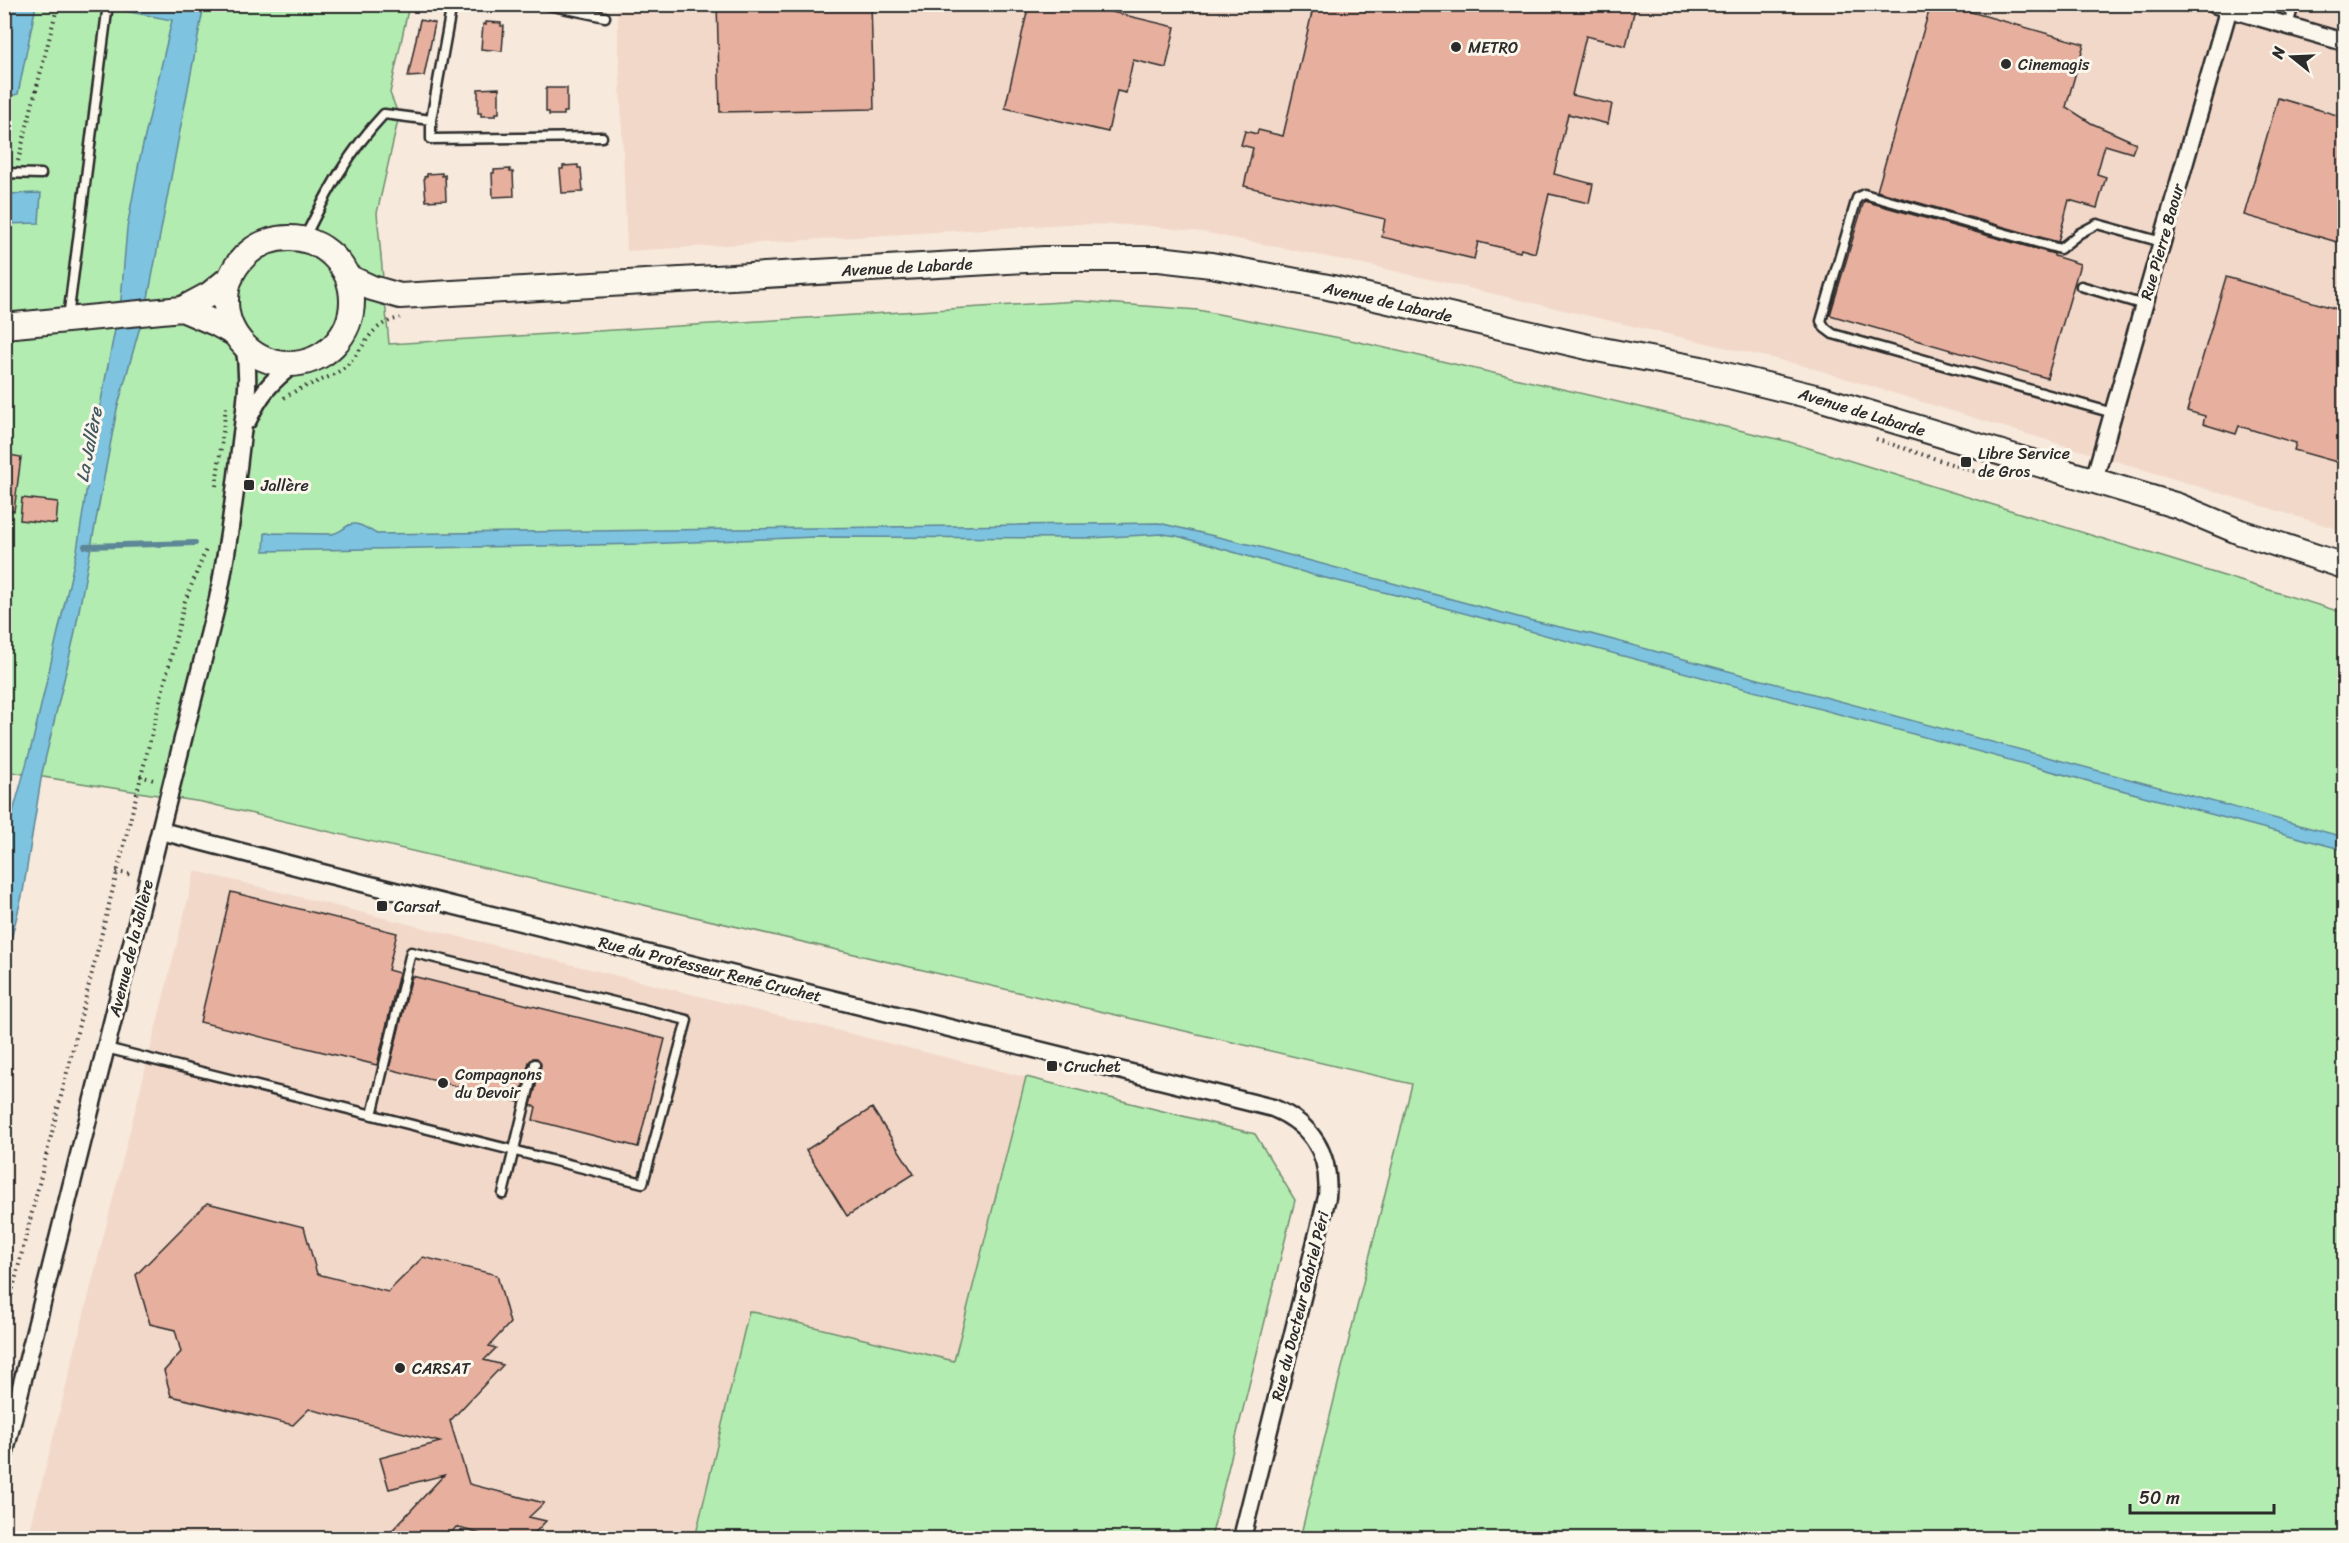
<svg xmlns="http://www.w3.org/2000/svg" width="2349" height="1543" font-family="Sriracha,sans-serif">
<style>
.built{fill:#f2d8c9}
.green{fill:#b3ecb0;stroke:#6f8c6e;stroke-width:1.5}
.water{fill:#7ec3df;stroke:#5d8697;stroke-width:1.5}
.lines{fill:none;stroke-linecap:round;stroke-linejoin:round}
.stream{stroke:#5d8697;stroke-width:6}
.building{fill:#e7af9e;stroke:#2b2b2b;stroke-width:1.5}
.lane-casing{stroke:#2b2b2b;stroke-width:13}
.street-casing{stroke:#2b2b2b;stroke-width:21}
.secondary-casing{stroke:#2b2b2b;stroke-width:28}
.path{stroke:#2b2b2b;stroke-width:4;stroke-dasharray:1.5 4.5;stroke-linecap:butt}
.lane{stroke:#fbf7ec;stroke-width:8}
.street{stroke:#fbf7ec;stroke-width:16}
.secondary{stroke:#fbf7ec;stroke-width:24}
.poi-dot{fill:#2b2b2b;stroke:#fbf7ec;stroke-width:2}
.labels{text-anchor:middle;dominant-baseline:central;stroke-width:6;stroke-linejoin:round;paint-order:stroke}
.poi-label{font-size:16px;fill:#2b2b2b;stroke:#fbf7ec;text-anchor:start}
.street-label{font-size:16px;fill:#2b2b2b;stroke:#fbf7ec}
.water-label{font-size:18px;font-style:italic;fill:#445961;stroke:#fbf7ec}
</style>
<rect width="100%" height="100%" fill="#f7e9dc"/>
<filter id="ink" filterUnits="userSpaceOnUse"><feTurbulence type="fractalNoise" baseFrequency=".0167" numOctaves="2"/><feDisplacementMap in="SourceGraphic" scale="12" xChannelSelector="R" yChannelSelector="G"/><feConvolveMatrix kernelMatrix="1 2 1 2 8 2 1 2 1" color-interpolation-filters="sRGB"/></filter>
<g filter="url(#ink)">
<path class="built" d="M617 5H2344V531L1805 366 1373 266 1202 232 1140 225 1066 224 627 251Z
M195 871 1255 1134 1295 1200 1211 1538H28Z"/>
<path class="green" d="M4 5H409L390 93 399 116 377 213 389 344 1078 301 1198 310 1355 341 1786 441 2344 613V1538H1300L1412 1084 202 802 5 771Z
M1026 1077 1255 1134 1295 1200 1211 1538H695L749 1311 954 1361Z"/>
<path class="water" d="M5 4 36 5 18 94 4 98Z
M155 4 173 7 175 5H204L148 298 117 409 74 637 42 773 23 892 5 963V841L33 740 77 550 98 416 121 299 127 228 139 162 172 20 119 10 121 5Z
M41 193 39 223 5 224V194Z
M1159 523 1252 545 1529 620 1591 634 2344 837V850L1404 597 1317 576 1177 536 1163 534 1091 538 815 537 644 544 264 551 265 533 331 534C339 533 342 529 349 525 358 521 369 530 377 534Z"/>
<g class="lines">
<path class="stream" d="M85 546 195 543"/>
</g>
<path class="building" d="M717 4H871L874 109 720 112Z
M1029 4H1078L1175 27 1166 68 1133 60 1126 93 1117 91 1108 132 1005 108Z
M1314 4H1636L1626 46 1586 36 1572 95 1612 104 1608 124 1568 114 1554 174 1593 184 1589 203 1549 194 1535 253 1521 249 1520 252 1478 242 1474 259 1382 237 1385 219 1244 186 1253 148 1241 145 1245 131 1257 134 1258 130 1283 136Z
M1931 4H1943L2084 44 2066 107 2091 123 2136 143 2132 153 2105 145 2097 174 2106 177 2097 208 2069 200 2058 242 1877 191Z
M420 20 435 23 424 76 408 77Z
M486 22 501 23V26H504L502 51 481 49 483 24 486 25Z
M499 88V113H496V116H481V113H478V89Z
M546 88H567V112H564V115H549V112H546Z
M2278 98 2344 117V244L2244 215Z
M578 165V168H581L583 192 562 193 560 169H563V166Z
M510 169V172H513L514 196 493 197 492 173H494V170Z
M442 173V176L445 175 446 200 426 201 424 177 427 176V174Z
M1864 201 2054 254V256L2080 264 2047 378 1830 315Z
M2226 277 2344 311V464L2294 450 2296 443 2239 426 2236 434 2203 424 2205 416 2187 411Z
M4 454 21 457 14 511 4 510Z
M22 498 58 502 56 524 20 520Z
M231 892 397 933 388 970 399 973 377 1065 200 1022Z
M412 976 665 1039 638 1147 533 1120 536 1107 531 1105 541 1065 537 1058H533L529 1062 519 1102 389 1069Z
M872 1108 914 1174 847 1216 806 1150Z
M207 1203 304 1227 317 1274 388 1292 423 1257 497 1275 510 1323 489 1346 496 1348 484 1360 503 1365 450 1421 469 1484 544 1503 529 1517 546 1521 529 1539H498L456 1527 446 1539H384L444 1475 389 1489 380 1458 440 1442 309 1409 293 1425 171 1396 164 1371 181 1352 175 1330 150 1324 136 1275Z"/>
<g class="lines">
<g class="lane-casing">
<path id="lane" d="M543 4 605 17
M2288 26 2294 4
M431 120V139L602 137
M4 173 41 174
M304 239C326 194 349 151 384 114L431 120 452 4
M2081 286 2144 305
M68 318 108 4
M2113 413 1833 334 1825 328 1821 321 1857 198 1864 194 2060 249 2080 233 2097 224 2162 242
M106 1048 643 1183 687 1020 411 952 372 1115
M503 1194 535 1064"/>
</g>
<g class="street-casing">
<path id="street" d="M2213 4 2344 42
M248 420C260 394 272 380 294 364
M2094 480 2230 4
M161 831 326 874 1273 1108C1312 1124 1331 1155 1327 1197L1242 1538
M4 1455 218 599C228 547 235 495 241 442 245 408 251 380 244 345"/>
</g>
<g class="secondary-casing">
<path id="secondary" d="M226 301a63 63 0 1 1 126 0a63 63 0 1 1-126 0Z
M348 277 372 288 400 296 1044 259H1159L1211 265 1328 287 1592 348 1701 369 1819 398 2178 506 2240 532 2344 566
M182 309 215 323 235 334
M4 326 182 309 210 294 231 277"/>
</g>
<path class="path" d="M18 161 58 4
M284 398C303 384 327 382 346 366 367 348 366 325 400 318
M1876 439 1972 471 1992 474
M216 486 226 407
M140 776 157 781
M116 872 133 875
M4 1324 185 601 207 547"/>
<use href="#lane" class="lane"/>
<use href="#street" class="street"/>
<use href="#secondary" class="secondary"/>
</g>
</g>
<g class="poi-dot">
<circle cx="1456" cy="47" r="6"/>
<circle cx="2006" cy="64" r="6"/>
<rect x="1960" y="456" width="12" height="12" rx="3"/>
<rect x="243" y="479" width="12" height="12" rx="3"/>
<rect x="376" y="900" width="12" height="12" rx="3"/>
<rect x="1046" y="1060" width="12" height="12" rx="3"/>
<circle cx="443" cy="1083" r="6"/>
<circle cx="400" cy="1368" r="6"/>
</g>
<g class="labels">
<g class="poi-label">
<text x="1468" y="47">METRO</text>
<text x="2018" y="64">Cinemagis</text>
<text x="1978" y="453">Libre Service<tspan x="1978" dy="18">de Gros</tspan></text>
<text x="261" y="485">Jallère</text>
<text x="394" y="906">Carsat</text>
<text x="1064" y="1066">Cruchet</text>
<text x="455" y="1074">Compagnons<tspan x="455" dy="18">du Devoir</tspan></text>
<text x="412" y="1368">CARSAT</text>
</g>
<g class="street-label">
<text transform="translate(2162 242) rotate(-74)">Rue Pierre Baour</text>
<text transform="translate(907 267) rotate(-3)">Avenue de Labarde</text>
<text transform="translate(1388 302) rotate(13)">Avenue de Labarde</text>
<text transform="translate(1862 412) rotate(17)">Avenue de Labarde</text>
<text transform="translate(131 948) rotate(-76)">Avenue de la Jallère</text>
<text transform="translate(710 969) rotate(14)">Rue du Professeur René Cruchet</text>
<text transform="translate(1300 1306) rotate(-76)">Rue du Docteur Gabriel Péri</text>
</g>
<g class="water-label">
<text transform="translate(89 445) rotate(-79)">La Jallère</text>
</g>
</g>
<rect width="2349" height="1543" fill="none" stroke="#fbf7ec" stroke-width="24"/>
<rect x="12" y="12" width="2325" height="1519" fill="none" stroke="#2b2b2b" stroke-width="2" filter="url(#ink)"/>
<g transform="translate(2292 57) rotate(288)" stroke="#fbf7ec" stroke-width="4.5" paint-order="stroke">
<path d="M0-4.5L10 22L0 15L-10 22Z" fill="#2b2b2b"/>
<text y="-9" font-size="16" font-weight="bold" text-anchor="middle" fill="#2b2b2b">N</text>
</g>
<path d="M2130 1504v9h144v-9" fill="none" stroke="#2b2b2b" stroke-width="3"/>
<text x="2139" y="1504" font-size="18" fill="#2b2b2b" stroke="#fbf7ec" stroke-width="4.5" paint-order="stroke">50 m</text>
</svg>
